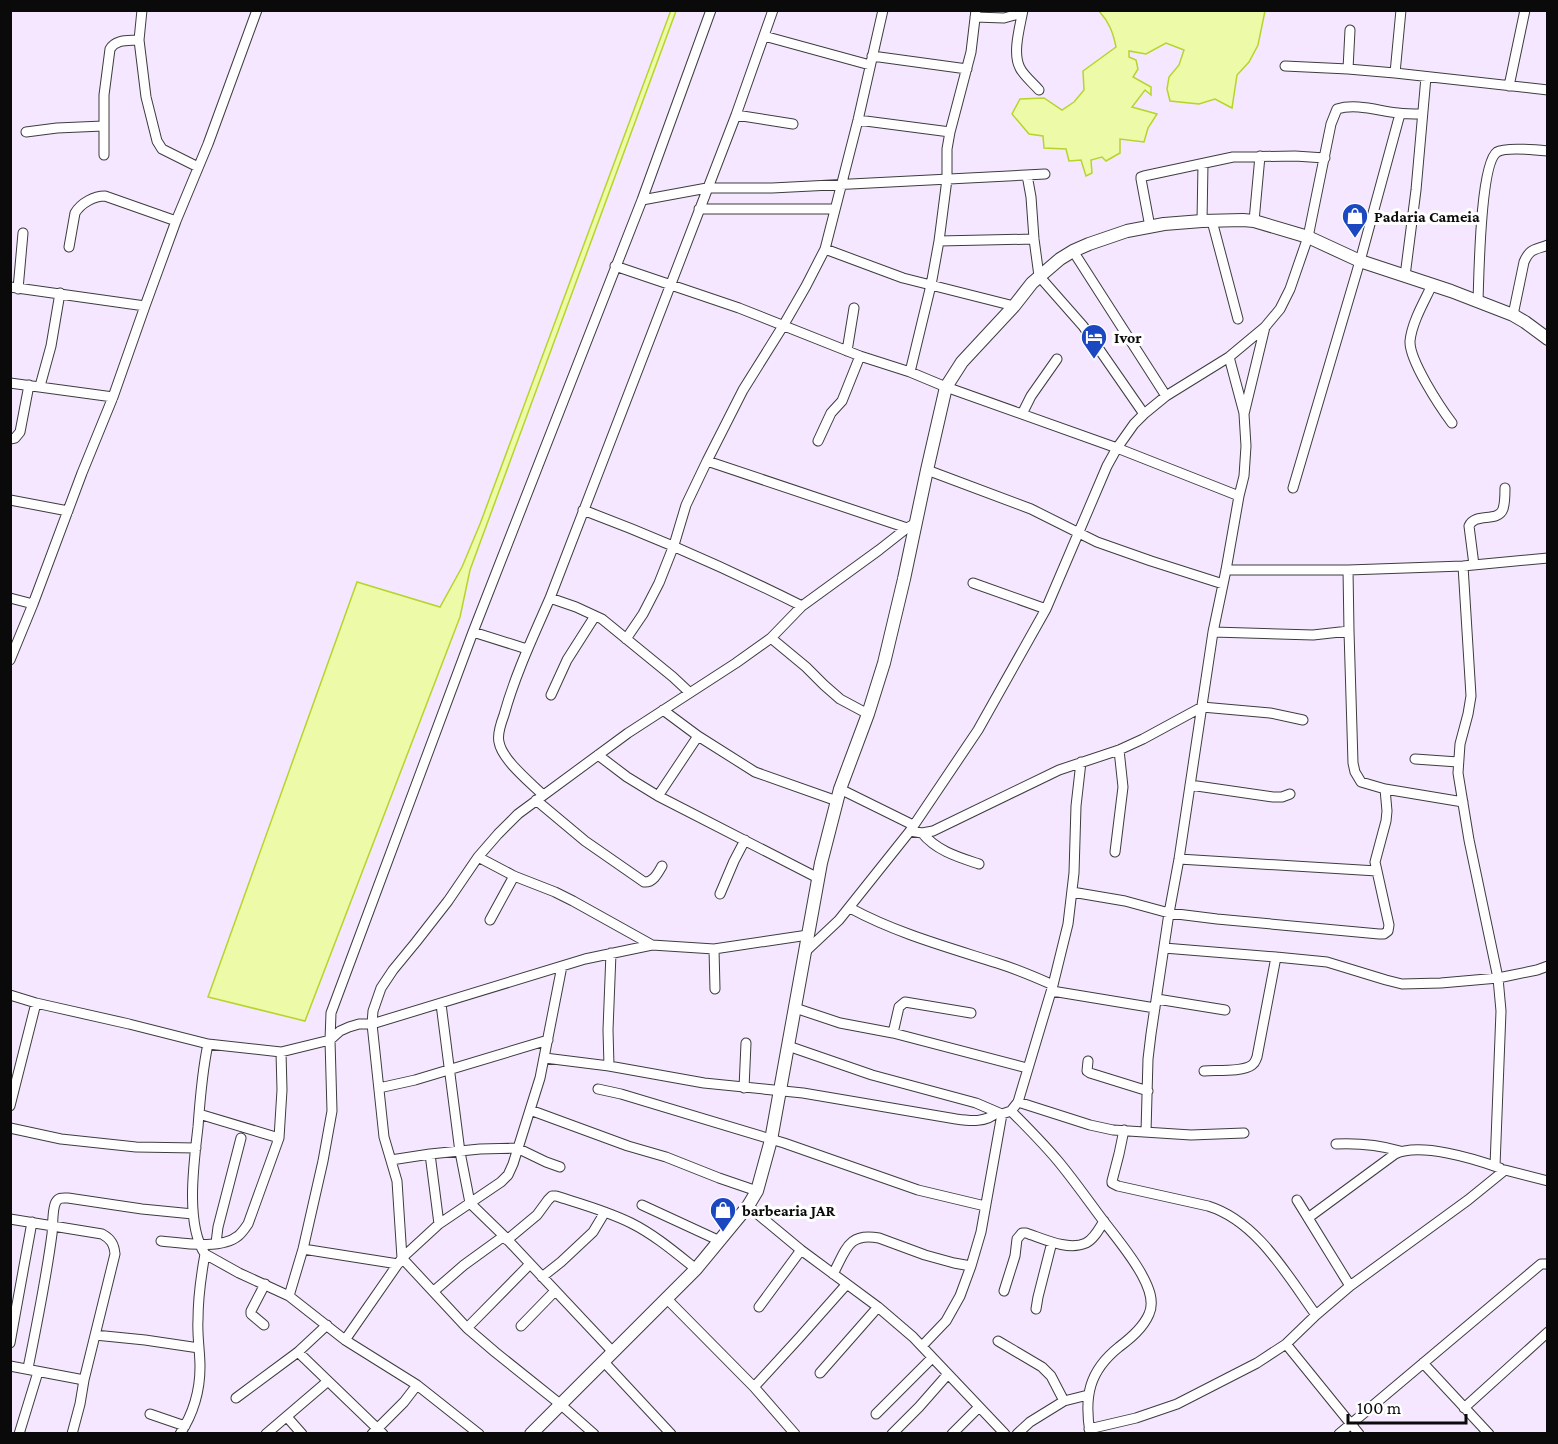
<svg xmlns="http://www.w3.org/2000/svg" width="1558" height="1444" font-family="'Crimson Pro',serif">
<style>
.water{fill:#edfaa8;stroke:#b6d52a;stroke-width:1.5}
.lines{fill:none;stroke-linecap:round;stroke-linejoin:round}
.minor-casing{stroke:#3d3d3d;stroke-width:11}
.tertiary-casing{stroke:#3d3d3d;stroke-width:14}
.minor{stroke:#fff;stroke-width:9}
.tertiary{stroke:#fff;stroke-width:12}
.labels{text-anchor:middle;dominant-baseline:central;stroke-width:6;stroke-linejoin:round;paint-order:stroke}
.poi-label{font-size:16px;font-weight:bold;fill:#0a0a0a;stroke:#fff;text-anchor:start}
</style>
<rect width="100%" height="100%" fill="#f5e7ff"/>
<path class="water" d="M671 10 676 11 470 570 460 617 305 1021 208 997 357 582 440 607 462 567 480 524Z
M1099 11H1265L1258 45 1249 62 1237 75 1232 108 1215 99 1199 104 1170 101 1167 89 1169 77 1179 65 1184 50 1166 43 1146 54 1129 51V57L1136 60 1138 69 1133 77 1151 87V95L1145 90 1132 107 1157 114 1148 128 1144 142 1120 139V153L1106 161 1102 157 1091 160 1092 173 1086 176 1081 160 1069 161 1066 149 1044 148 1043 136 1029 134 1012 114 1020 99 1044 98 1062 110 1074 102 1084 90 1083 71 1116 47C1113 32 1109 22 1099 11Z"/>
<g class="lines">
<g class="minor-casing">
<path id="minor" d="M142 10 139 40 146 97 157 141 162 149 198 167
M1023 10C1020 27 1012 53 1020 68 1024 76 1033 83 1039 90
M975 17 1004 18 1022 13
M764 36 870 65
M872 56 967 69
M1285 66 1348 69 1395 73 1548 90
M1348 69 1350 30
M1395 73 1401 10
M1509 86 1525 10
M736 115 793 124
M858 120 950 132
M26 132 57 128 103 126
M104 155V95L110 49C116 39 128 41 139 40
M1027 175 1031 197 1034 239 1039 276 1083 326 1144 414
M642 200 707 188H772L1045 174
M699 209H835
M1202 221 1203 164
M1212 221 1238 319
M1254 221 1260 156
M1150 227 1141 179V177L1144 176 1233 157 1295 156 1325 158
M939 241 1034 239
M69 247 75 213C81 203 94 196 105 196L176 221
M825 249 903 278 1014 306
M1073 251 1166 396
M615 266 739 308 860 356 910 372 946 387 1117 448 1239 496
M1405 276 1416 190 1426 77
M1432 285C1424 302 1412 322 1410 341 1409 360 1440 407 1452 423
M10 287 145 306
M18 289 23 233
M1478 301C1479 277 1480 164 1497 152 1505 147 1538 150 1548 151
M1513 315 1524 262C1530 248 1535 250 1548 245
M847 351 854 308
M1229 357 1244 413
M910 372 931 285 939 241 947 179V149L950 132 971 52 976 10
M10 383 113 397
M40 386 51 346 60 293
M1022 414 1031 396 1057 359
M10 439 15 438 20 432 29 385
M818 441 831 413 842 401 860 356
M707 461 907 528
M927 470 1031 509 1097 542 1151 561 1223 584
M1293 488 1360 261 1400 114
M10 500 68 511
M583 510C658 538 730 570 802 606
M1474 565 1469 526C1475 512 1498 523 1503 509 1505 503 1505 495 1505 488
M1463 566 1471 696 1468 714 1460 744 1458 773 1469 840 1498 978 1501 1011 1495 1166
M1226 570H1348L1463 566 1548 558
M973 583 1046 609
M10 598 33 604
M550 598 576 607 602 619 673 677 689 692
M473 632 527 649
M1213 632 1313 635 1349 631
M771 638 806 667 824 685 840 699 868 714
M626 639 643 614 659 583 674 545 686 505 707 461 743 390 783 326 806 286 825 249 858 120 883 10
M10 660 33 604 82 473 113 397 145 306 176 221 208 144 257 10
M551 695 567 660 595 616
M663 710 698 736 755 772 837 801
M598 755 627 777 658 796 818 878
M1415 759 1458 762
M1190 785 1273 797H1282L1290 794
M840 789 913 825
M1385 789 1463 802
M543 795C531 783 502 760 499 742 497 734 501 723 504 715 515 675 533 637 550 598L736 115 773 10
M658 796 698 736
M536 800 585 841 644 882C653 883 658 873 662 866
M910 831 922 833 933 831 1059 770 1119 750 1143 739 1202 707 1270 713 1303 720
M922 833C937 851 958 857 979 864
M1115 852 1123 787 1119 750
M478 857 514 876 555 892 573 901 652 945
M1179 859 1377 871
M1072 892 1125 901 1169 913 1217 919 1379 934H1384L1388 931 1389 925 1375 862 1386 821 1387 811 1385 789 1361 782 1355 772 1353 763 1349 631 1348 570
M720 894 734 861 745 840
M850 908C896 933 947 947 997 963 1016 969 1035 977 1053 985
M490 920 514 876
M1164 948 1276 957 1327 962 1386 980 1402 984 1441 983 1498 978 1537 970 1548 966
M714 949 715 989
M805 952 839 920 910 831 978 730 1046 609 1107 466 1117 448 1134 424 1144 414 1166 396 1229 357 1265 327 1280 309 1290 289 1308 237 1331 124 1337 109C1356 103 1379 111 1398 113 1406 114 1414 114 1422 114
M1052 991 1155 1008
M10 995 36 1003 129 1024 208 1044 281 1052 330 1040 340 1031 349 1027 359 1024H372L585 959 652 945 714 949 808 935
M1157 999 1225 1010
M441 1004 460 1152 470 1203 504 1236 613 1352
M795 1008 840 1023 893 1033 1027 1068
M893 1033 899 1007 905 1002 971 1013
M788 1046 872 1075 976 1103 997 1112 1002 1114 1011 1111 1018 1102 1053 985 1068 924 1074 873 1076 806 1081 762
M545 1058 609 1066 704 1083 803 1093 956 1119C970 1121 986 1123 997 1112
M1088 1061 1087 1071 1090 1073 1148 1091
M609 1066 608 1030 611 953
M1204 1071C1216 1070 1243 1072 1252 1065 1256 1062 1255 1061 1257 1057L1276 957
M379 1088 415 1080 548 1040
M744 1088 746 1043
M598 1089 621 1094 784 1143 918 1190 985 1206
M1018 1102 1090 1125 1113 1130 1191 1135 1244 1133
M10 1106 36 1003
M530 1110 628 1146 666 1157 719 1178 757 1191
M1011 1111C1027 1127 1043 1143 1058 1161 1073 1179 1087 1199 1102 1219 1115 1236 1132 1256 1142 1275 1148 1286 1155 1301 1149 1314 1143 1328 1131 1338 1119 1347 1089 1371 1084 1396 1090 1433
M199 1114 279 1138
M10 1128 61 1139 136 1147 196 1148
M1124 1130 1119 1154 1112 1181V1183L1118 1186 1208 1206C1257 1221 1287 1275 1316 1315
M1146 1132 1148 1059 1151 1034 1169 913 1179 859 1213 632 1226 570 1239 496 1244 476 1246 446 1244 414 1265 327
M1336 1144C1358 1143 1379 1145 1400 1151
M430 1154 439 1224
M391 1160 430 1154 480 1149 517 1148 546 1162 560 1167
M1297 1200 1350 1286
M642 1205 720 1241
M748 1206 801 1250 878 1307 913 1337 1005 1434
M1308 1218 1395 1154C1420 1142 1475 1159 1500 1168
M10 1219 102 1234C111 1239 114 1244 115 1254L84 1380 80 1404 72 1434
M507 1240 537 1215 548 1200 552 1196H556C581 1204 607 1211 631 1223 655 1235 676 1253 696 1269
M161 1241C182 1243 221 1250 238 1236 242 1233 245 1228 248 1224L279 1138 282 1090 281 1052
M216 1243 218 1227 241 1138
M303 1249 398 1264
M205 1254 239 1273 289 1296 345 1340 417 1385 479 1434
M833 1274C846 1250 848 1232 879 1238L925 1255 954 1263 971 1266
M542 1277 561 1262 593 1232 605 1212
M434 1291 464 1265 504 1236
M1004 1291 1015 1256 1017 1239 1022 1233H1026C1044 1239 1068 1251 1086 1243 1094 1239 1099 1229 1104 1221
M289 1296 303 1249 323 1161 332 1111 330 1040 331 1013 473 632 642 200 711 10
M666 1298 754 1387 795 1434
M759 1307 801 1250
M1036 1309 1038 1297 1052 1242
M264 1325 251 1314V1311L265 1284
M521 1326 555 1291
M467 1328 530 1264
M95 1335 145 1340 199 1348
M345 1340 402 1258 439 1224 501 1182 508 1175 513 1164 540 1078 562 966
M998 1341 1042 1367 1051 1376 1064 1401
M10 1343 32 1222
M1286 1344 1359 1434
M922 1346 946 1321 960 1296 971 1266 981 1232 1002 1114
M298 1352 383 1434
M604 1362 671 1434
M1423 1363 1489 1434
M10 1366 84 1380
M28 1368C37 1324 46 1279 52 1234 53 1227 52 1208 56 1202 59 1197 63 1198 68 1198L142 1209 193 1214
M820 1373 878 1307
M754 1387 799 1338 846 1285
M236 1398 298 1352 327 1325
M1464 1408 1548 1332
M150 1414 185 1426
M876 1414 932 1358
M287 1417 302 1434
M1089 1429 1136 1418 1177 1404 1257 1363 1286 1344 1316 1315 1350 1286 1468 1200 1505 1170 1548 1181
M19 1434 38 1372
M180 1434C193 1414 200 1390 200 1367 200 1351 197 1335 198 1320 198 1297 201 1276 205 1254 185 1224 194 1162 198 1127 200 1099 202 1072 208 1044
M266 1434 328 1381
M372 1434 404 1402 417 1385
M594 1434 560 1404 495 1352 467 1328 402 1258 397 1181 384 1137 372 1024 373 1011 381 988 393 970 416 942 448 901 478 857 498 834 518 814 628 733 736 663 771 638 802 606 879 550 907 528 916 523
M892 1434 919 1407 948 1374
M952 1434 979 1407
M1017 1434 1030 1422 1064 1401 1088 1395
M1339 1434 1541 1264H1548"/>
</g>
<g class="tertiary-casing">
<path id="tertiary" d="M531 1434 696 1269 748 1206 757 1191 771 1140 821 863 840 789 868 714 884 663 904 579 927 470 946 387 962 362 1014 306 1032 283 1060 259 1073 251 1089 244 1127 231 1164 224 1202 221 1243 220 1254 221 1308 237 1360 261 1451 291 1513 315 1525 322 1548 339"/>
</g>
<use href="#minor" class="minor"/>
<use href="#tertiary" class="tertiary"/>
</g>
<defs>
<g id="shop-pin" transform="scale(1.35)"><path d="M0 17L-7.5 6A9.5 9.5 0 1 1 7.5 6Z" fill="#1b47c1" stroke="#fff"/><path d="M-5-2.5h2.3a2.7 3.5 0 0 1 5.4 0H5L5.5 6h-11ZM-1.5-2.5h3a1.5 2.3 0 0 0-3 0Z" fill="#fff"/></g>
<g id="hotel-pin" transform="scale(1.35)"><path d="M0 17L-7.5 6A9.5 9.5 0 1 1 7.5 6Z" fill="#1b47c1" stroke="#fff"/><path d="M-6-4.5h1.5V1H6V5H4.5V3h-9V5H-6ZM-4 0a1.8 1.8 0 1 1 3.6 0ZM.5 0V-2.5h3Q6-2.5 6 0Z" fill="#fff"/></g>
</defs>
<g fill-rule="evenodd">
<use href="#shop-pin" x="1355" y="216"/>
<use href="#hotel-pin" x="1094" y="337"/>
<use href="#shop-pin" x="723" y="1210"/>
</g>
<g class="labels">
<g class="poi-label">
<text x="1374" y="216">Padaria Cameia</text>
<text x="1114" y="337">Ivor</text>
<text x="742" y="1210">barbearia JAR</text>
</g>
</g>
<rect width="1558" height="1444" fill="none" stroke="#0a0a0a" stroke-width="24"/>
<path d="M1348 1414v9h118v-9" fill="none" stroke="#0a0a0a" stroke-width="3"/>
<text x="1357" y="1414" font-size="18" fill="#0a0a0a" stroke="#ffffff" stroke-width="4.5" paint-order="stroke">100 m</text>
</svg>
